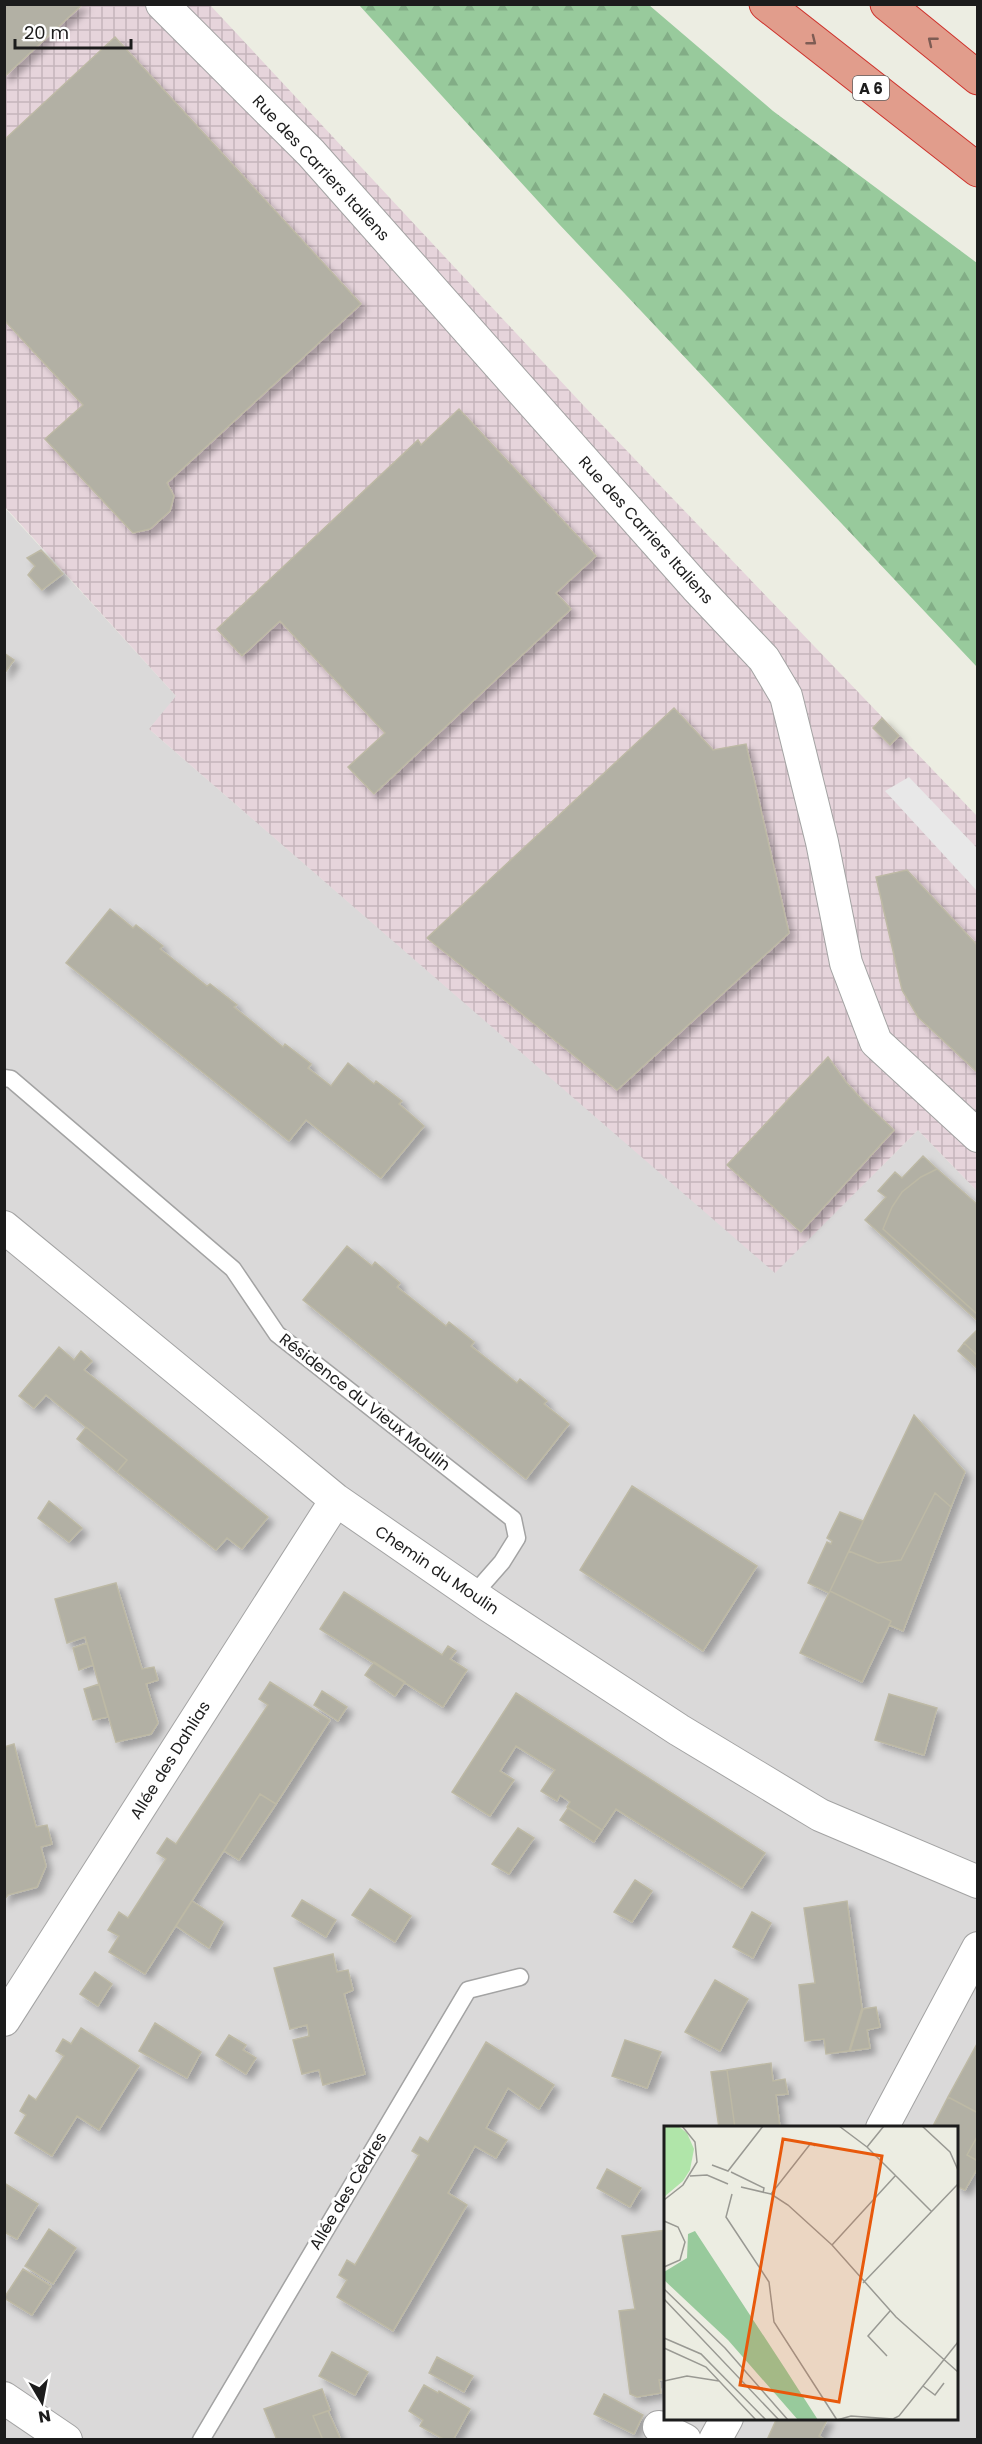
<svg xmlns="http://www.w3.org/2000/svg" width="982" height="2444" font-family="Poppins,sans-serif">
<style>
.residential{fill:#dad9d9;fill-rule:evenodd}
.industrial{fill:url(#industrial-grid)}
.forest{fill:url(#forest-firs)}
.parking{fill:#e8e8e8}
.building{fill:#b2b0a4;stroke:#bdb9a5;stroke-width:1.5;filter:url(#shadow)}
.lines{fill:none;stroke-linecap:round;stroke-linejoin:round}
.lane-casing{stroke:#a3a3a3;stroke-width:19}
.street-casing{stroke:#a3a3a3;stroke-width:34}
.highway-casing{stroke:#ce322c;stroke-width:35}
.lane{stroke:#fff;stroke-width:16}
.street{stroke:#fff;stroke-width:32}
.highway{stroke:#e19d8c;stroke-width:33}
.oneway{stroke:#7e5c54}
.labels{text-anchor:middle;dominant-baseline:central;stroke-width:6;stroke-linejoin:round;paint-order:stroke}
.shield{fill:#fff;stroke:#606060;stroke-width:1.5}
.shield-label{font-size:15px;font-weight:bold;fill:#1c1c1c}
.street-label{font-size:16px;fill:#1c1c1c;stroke:#fff}
.inset-road{fill:none;stroke:#999993;stroke-width:1.5}
.view{fill:#e8590c;fill-opacity:0.15;stroke:#e8590c;stroke-width:3}
.inset-edge{fill:none;stroke:#1c1c1c;stroke-width:3}
</style>
<defs>
<pattern id="industrial-grid" width="8" height="8" patternUnits="userSpaceOnUse" patternTransform="scale(1.5)"><rect width="8" height="8" fill="#e6d4db"/><path d="M0 4h8M4 0v8" fill="none" stroke="#c5b5bb"/></pattern>
<pattern id="forest-firs" width="22" height="20" patternUnits="userSpaceOnUse" patternTransform="scale(1.5)"><rect width="22" height="20" fill="#98ca9c"/><path d="M5 1l3.5 6h-7zM16 11l3.5 6h-7z" fill="#82ad86"/></pattern>
<filter id="shadow"><feDropShadow dx="5.5" dy="5.5" stdDeviation="3" flood-color="#0004"/></filter>
</defs>
<rect width="100%" height="100%" fill="#ecede2"/>
<path class="residential" d="M4 507 177 697 149 729 775 1272 918 1130 977 1191V2439H5ZM666 2128H956V2418H666Z"/>
<path class="industrial" d="M4 5H210L583 405 977 816V1191L918 1130 775 1273 149 729 176 696 5 507Z"/>
<path class="forest" d="M359 5H649L773 111 977 263V667L558 223Z"/>
<path class="parking" d="M909 777 977 848V891L885 791Z"/>
<path class="building" d="M4 4H83L4 77Z
M115 37 361 304 167 483 174 496 170 511 150 529 133 533 45 439 83 405 4 320V140Z
M459 409 596 556 556 593 571 609 374 794 348 767 385 733 280 621 242 656 217 629 418 440 421 445Z
M41 550 63 574 42 590 28 575 35 566 27 558Z
M4 653 14 660 4 674Z
M674 708 713 750 746 744 789 933 617 1090 427 938Z
M882 718 899 736 890 745 873 728Z
M907 870 978 946V1073L918 1017 902 990 876 877Z
M110 909 133 928 136 925 163 946 160 949 207 986 210 984 237 1005 234 1007 283 1047 285 1044 311 1064 308 1068 331 1086 348 1063 374 1084 376 1081 402 1101 399 1104 424 1126 381 1178 306 1120 289 1141 66 963Z
M828 1057 846 1082 864 1102 894 1130 801 1232 727 1165Z
M923 1156 937 1169 921 1177 902 1192 892 1207 883 1229 978 1315V1321L865 1220 886 1197 878 1191 895 1172 902 1178Z
M937 1169 978 1205V1315L883 1229 892 1207 902 1192 921 1177Z
M347 1246 372 1266 375 1262 400 1283 397 1287 446 1326 449 1322 474 1342 471 1346 517 1383 520 1379 547 1401 544 1404 569 1424 526 1479 303 1300Z
M978 1329V1356L964 1343Z
M964 1343 978 1356V1369L958 1351Z
M59 1347 74 1360 81 1351 92 1361 84 1370 268 1517 242 1549 227 1538 216 1550 117 1472 127 1460 46 1395 34 1408 19 1396Z
M914 1415 965 1472 951 1507 935 1493 901 1560 878 1563 849 1551Z
M86 1427 127 1460 117 1472 77 1439Z
M632 1486 757 1566 703 1651 580 1570Z
M935 1493 951 1507 903 1631 889 1625 891 1621 830 1591 849 1551 878 1563 901 1560Z
M49 1501 82 1528 69 1542 38 1518Z
M840 1512 863 1521 829 1593 808 1583 827 1542 831 1544 832 1541 827 1538Z
M116 1583 142 1669 154 1667 158 1680 146 1684 158 1723 151 1734 116 1742 85 1637 67 1643 55 1599Z
M830 1591 891 1621 862 1682 800 1653Z
M344 1592 442 1655 448 1646 456 1651 450 1659 467 1670 443 1707 320 1629Z
M87 1643 93 1665 79 1670 73 1648Z
M374 1662 405 1682 395 1696 365 1675Z
M270 1682 330 1720 276 1804 260 1794 145 1974 109 1952 119 1936 108 1930 119 1912 128 1918 166 1859 157 1853 167 1838 176 1844 268 1705 259 1699Z
M99 1684 108 1717 93 1720 84 1689Z
M322 1691 347 1707 338 1721 314 1705Z
M516 1693 765 1853 742 1888 616 1809 602 1830 567 1807 570 1802 560 1795 557 1801 541 1791 555 1770 516 1746 500 1771 514 1780 490 1816 452 1792Z
M889 1694 937 1708 924 1755 875 1740Z
M14 1744 36 1827 47 1825 52 1844 41 1847 46 1866 37 1887 8 1895 4 1900V1747Z
M260 1794 276 1804 239 1860 224 1851Z
M568 1808 602 1830 594 1842 560 1820Z
M518 1828 534 1838 509 1874 492 1864Z
M635 1880 652 1891 632 1922 614 1912Z
M370 1889 411 1916 395 1942 352 1915Z
M302 1900 336 1920 326 1937 292 1916Z
M192 1901 223 1922 209 1948 176 1926Z
M847 1901 862 2008 849 2051 826 2054 824 2039 805 2041 799 1985 815 1983 804 1908Z
M752 1912 771 1923 753 1958 733 1947Z
M333 1954 337 1972 348 1970 353 1990 344 1994 365 2074 323 2085 319 2070 302 2074 293 2040 309 2036 307 2025 290 2029 274 1968Z
M95 1972 112 1984 98 2006 80 1994Z
M715 1980 748 1999 720 2051 685 2032Z
M876 2007 880 2027 867 2030 870 2048 850 2051 863 2009Z
M155 2023 201 2052 187 2078 139 2051Z
M81 2028 139 2066 99 2130 77 2116 52 2156 15 2133 26 2115 20 2111 29 2095 36 2100 64 2056 56 2051 63 2039 71 2044Z
M229 2035 246 2045 243 2050 256 2058 246 2074 216 2055Z
M625 2040 661 2052 647 2088 612 2076Z
M486 2042 554 2085 539 2109 508 2088 486 2128 507 2140 496 2158 475 2146 448 2193 467 2205 393 2331 337 2297 347 2280 339 2275 347 2260 355 2265 419 2155 412 2151 420 2137 428 2142Z
M978 2042V2113L948 2097Z
M771 2063 773 2081 785 2079 788 2094 776 2095 780 2128H735L727 2070Z
M727 2070 735 2128H719L711 2072Z
M948 2097 978 2113V2135L967 2155 978 2161V2167L965 2190 956 2186V2128H932Z
M978 2135V2161L967 2155Z
M607 2169 641 2188 630 2207 597 2188Z
M4 2183 38 2204 17 2239 4 2232Z
M49 2229 76 2248 53 2284 25 2266Z
M666 2230V2379L659 2380 661 2393 637 2397 630 2394 619 2311 635 2309 622 2236Z
M23 2269 51 2286 32 2315 4 2298Z
M332 2352 368 2372 355 2395 319 2376Z
M437 2357 473 2376 464 2392 429 2373Z
M424 2385 438 2393 439 2391 470 2409 453 2440H445L420 2426 423 2420 409 2411Z
M322 2389 330 2410 313 2416 323 2440H277L264 2409Z
M604 2394 643 2415 634 2434 594 2414Z
M328 2411 341 2440H323L313 2416Z
M777 2418H828L819 2436 825 2440H767Z"/>
<g class="lines">
<g class="lane-casing">
<path id="lane" d="M4 1078 11 1079 233 1269 277 1334 513 1519 517 1538 502 1562 473 1595
M201 2440 468 1990 520 1977"/>
</g>
<g class="street-casing">
<path id="street" d="M162 4 311 153 696 587 764 659 786 696 822 842 846 963 876 1042 978 1136
M4 1227 336 1500 488 1605 679 1730 820 1815 978 1882
M4 2020 336 1500
M882 2128 978 1948
M4 2398 66 2440
M659 2427 685 2440
M715 2440 727 2418"/>
</g>
<g class="highway-casing">
<path id="highway" d="M766 4 978 170
M887 4 978 78"/>
</g>
<use href="#lane" class="lane"/>
<use href="#street" class="street"/>
<use href="#highway" class="highway"/>
</g>
<defs><path id="oneway-chevron" d="M-2-3.5L2.5 0L-2 3.5" fill="none" stroke-width="1.6" stroke-linecap="round" stroke-linejoin="round" transform="scale(1.5)"/></defs>
<g class="oneway">
<use href="#oneway-chevron" transform="translate(812 41) rotate(38)"/>
<use href="#oneway-chevron" transform="translate(932 41) rotate(-141)"/>
</g>
<g class="labels">
<rect class="shield" x="853" y="76" width="36" height="24" rx="4.5"/>
<g class="shield-label">
<text x="871" y="88">A 6</text>
</g>
<g class="street-label">
<text transform="translate(321 168) rotate(47)">Rue des Carriers Italiens</text>
<text transform="translate(646 530) rotate(48)">Rue des Carriers Italiens</text>
<text transform="translate(365 1402) rotate(38)">Résidence du Vieux Moulin</text>
<text transform="translate(437 1570) rotate(34)">Chemin du Moulin</text>
<text transform="translate(170 1760) rotate(-58)">Allée des Dahlias</text>
<text transform="translate(348 2191) rotate(-59)">Allée des Cèdres</text>
</g>
</g>
<g transform="translate(664 2126)">
<rect width="294" height="294" fill="#ecede2"/>
<path d="M0 0H14L23 7 30 23 26 44 19 55 0 71Z" fill="#b0e5a9"/>
<path d="M31 105 122 244 154 294H134L64 214 0 154V146L23 132 24 108Z" fill="#98ca9c"/>
<path class="inset-road" d="M175 0 203 21 268 86M258 0 286 26 294 44M203 21 220 0M48 39 64 45 99 0M67 46 100 62 99 67M26 50 43 49 64 58M77 61 107 68 124 79 168 119 232 191 294 246M68 68 62 91 105 156 110 196 173 294M107 68 147 17 151 20M0 74 19 59 33 36 31 16 18 0M0 95 14 101 21 116 16 134 0 141M168 119 232 49M199 157 294 58M0 163 61 222 124 294M0 173 115 294M0 212 37 228 102 294M0 222 42 241 92 294M223 230 204 210 226 185M0 255 23 250 55 255M259 260 271 269 280 257M173 294 187 290 229 293 235 290 294 216"/>
<path class="view" d="M119 13 218 30 175 276 76 259Z"/>
<rect width="294" height="294" class="inset-edge"/>
</g>
<rect width="982" height="2444" fill="none" stroke="#1c1c1c" stroke-width="12"/>
<g transform="translate(42 2402) rotate(170)" stroke="#ffffff" stroke-width="4.5" paint-order="stroke">
<path d="M0-4.5L10 22L0 15L-10 22Z" fill="#1c1c1c"/>
<text y="-9" font-size="16" font-weight="bold" text-anchor="middle" fill="#1c1c1c">N</text>
</g>
<path d="M15 39v9h116v-9" fill="none" stroke="#1c1c1c" stroke-width="3"/>
<text x="24" y="39" font-size="18" fill="#1c1c1c" stroke="#ffffff" stroke-width="4.5" paint-order="stroke">20 m</text>
</svg>
